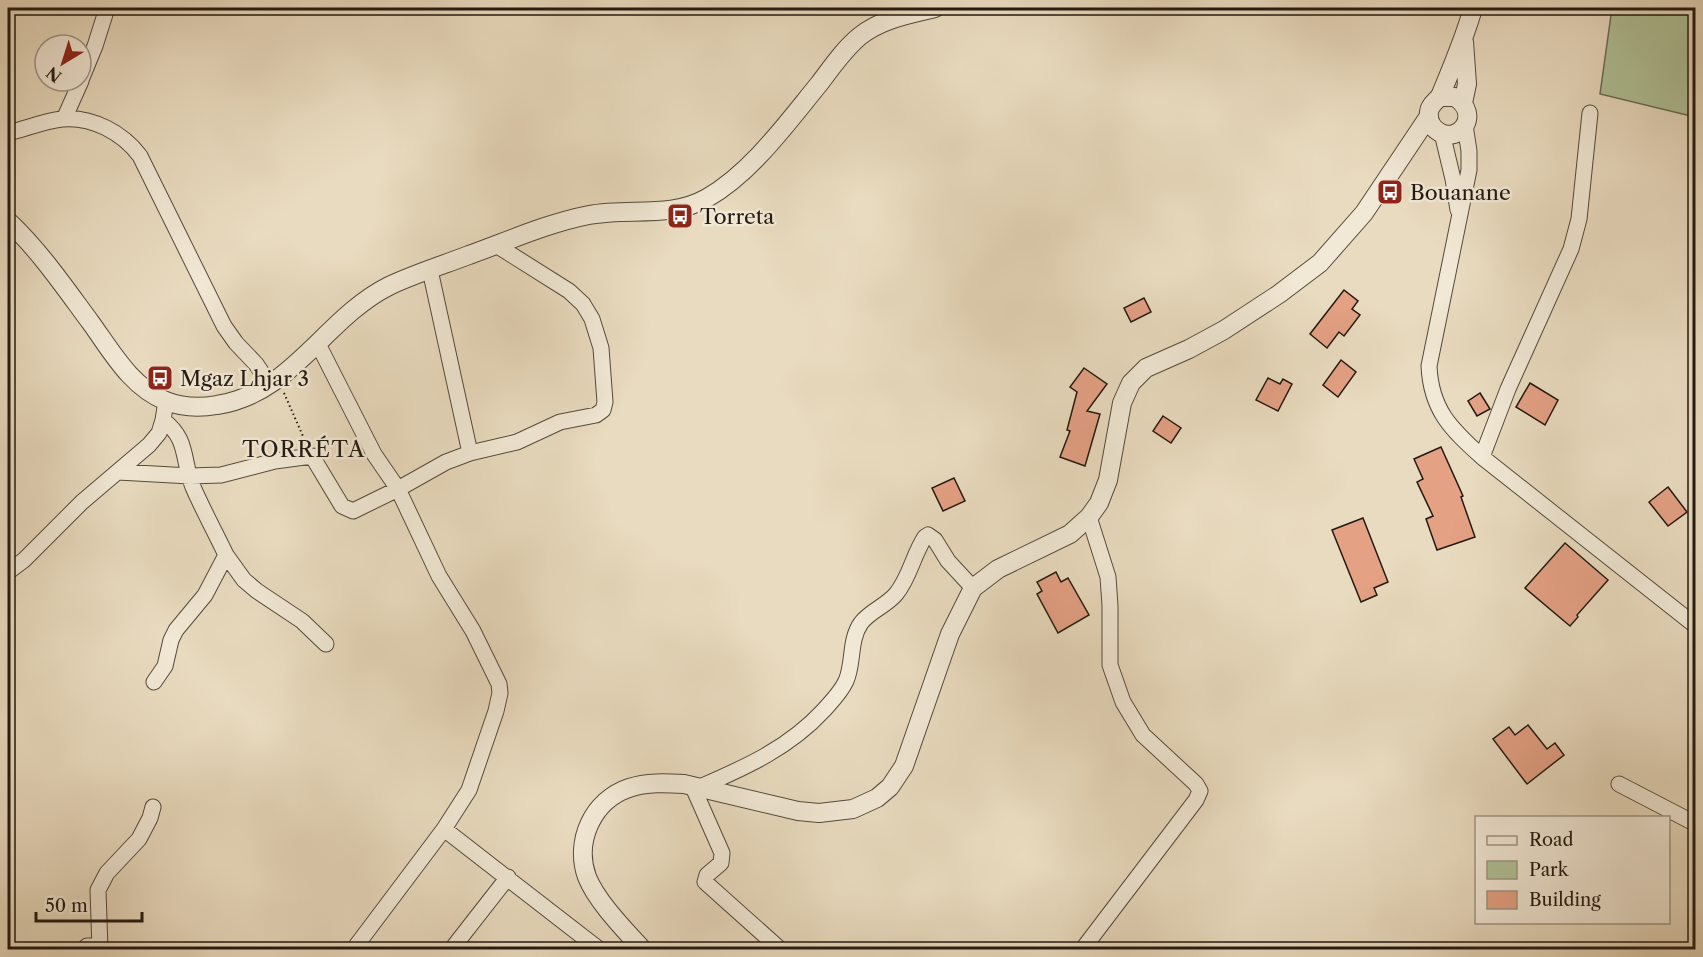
<svg xmlns="http://www.w3.org/2000/svg" width="1703" height="957" font-family="'Libre Caslon Text',serif">
<style>
.green{fill:#b0c197;stroke:#6a6d54;stroke-width:1.5}
.building{fill:#e4a184;stroke:#231911;stroke-width:1.5}
.lines{fill:none;stroke-linecap:round;stroke-linejoin:round}
.minor-casing{stroke:#544a3c;stroke-width:17}
.tertiary-casing{stroke:#544a3c;stroke-width:20}
.path{stroke:#231911;stroke-width:2;stroke-dasharray:1.5 3;stroke-linecap:butt}
.minor{stroke:#f1e8d5;stroke-width:15}
.tertiary{stroke:#f1e8d5;stroke-width:18}
.labels{text-anchor:middle;dominant-baseline:central;stroke-width:5;stroke-linejoin:round;paint-order:stroke}
.poi-label{font-size:21px;fill:#231911;stroke:#f1e8d5;text-anchor:start}
.neighbourhood-label{font-size:22px;letter-spacing:1.5px;fill:#231911;stroke:#f1e8d5}
</style>
<rect width="100%" height="100%" fill="#e9dbbf"/>
<filter id="stains"><feTurbulence type="fractalNoise" baseFrequency=".00333" numOctaves="4"/><feColorMatrix values="0 0 0 0 .2 0 0 0 0 .09 0 0 0 0 .02 0 0 0 .5 -.17"/></filter>
<radialGradient id="worn" r=".72"><stop offset=".6" stop-color="#630" stop-opacity="0"/><stop offset="1" stop-color="#630" stop-opacity=".3"/></radialGradient>
<path class="green" d="M1612 8H1695V117L1600 94Z"/>
<path class="building" d="M1344 290 1358 301 1352 309 1360 315 1344 336 1339 332 1327 348 1310 334Z
M1144 298 1151 312 1131 322 1124 308Z
M1341 360 1356 372 1338 397 1323 385Z
M1084 368 1107 384 1087 411 1100 414 1085 466 1060 457 1070 431 1067 430 1077 392 1070 387Z
M1268 378 1280 384 1283 379 1292 384 1278 411 1256 400Z
M1530 383 1558 400 1545 425 1516 407Z
M1480 393 1490 409 1477 416 1468 401Z
M1163 416 1181 428 1171 443 1153 431Z
M1441 447 1463 496 1461 497 1475 537 1437 550 1426 519 1433 516 1417 482 1423 479 1414 459Z
M954 478 965 501 943 511 932 488Z
M1668 487 1687 512 1668 526 1649 502Z
M1363 518 1388 582 1374 588 1377 595 1361 602 1332 530Z
M1565 543 1608 580 1577 615 1578 617 1570 626 1525 588Z
M1056 572 1061 582 1068 578 1089 615 1058 633 1037 594 1042 591 1037 582Z
M1528 725 1547 749 1555 743 1564 755 1527 784 1493 739 1509 727 1515 735Z"/>
<g class="lines">
<g class="minor-casing">
<path id="minor" d="M81 80 95 46 107 8
M64 119 81 81
M1465 125 1469 151V170L1429 366C1431 410 1451 429 1482 457L1696 626
M8 133C25 129 44 121 62 119 92 116 123 133 140 156L224 326 236 343 256 364 270 385
M1442 133 1453 179 1458 210
M318 344 374 454 398 489 446 462 470 453 430 270
M470 453 517 442 560 422 596 415 603 410 605 402 601 348 592 319 583 304 569 291 496 245
M1482 457 1508 389 1571 249 1579 219 1590 113
M118 472 190 476 221 475 275 461 312 456 342 506 353 511 398 489 439 576 473 631 499 684 500 693 496 711 469 790 444 829
M226 555 244 580 257 591 302 621 326 644
M8 572 24 560 82 502 149 445 159 433 163 420
M154 682 165 666 171 640 176 630 205 595 226 555C215 532 203 510 193 487 182 461 189 439 163 420L166 401
M1619 784 1696 824
M692 785 722 853 721 863 707 875 705 882 781 950
M700 787C746 767 789 748 824 710 832 701 841 692 846 681 854 663 849 640 861 623 870 611 886 606 896 594 910 577 913 555 925 537L928 535 935 540 948 561 973 588
M83 950 87 946 99 945
M100 950 98 890 107 873 139 839 150 818 153 807
M353 950 444 829 600 950
M451 950 508 877
M1082 950 1196 800 1200 791 1196 784 1143 735 1123 702 1110 665V606L1108 577 1089 517"/>
</g>
<g class="tertiary-casing">
<path id="tertiary" d="M1440 97H1455C1482 115 1459 144 1439 132 1432 128 1428 120 1429 112 1430 103 1438 101 1441 94 1453 65 1465 37 1473 8
M1463 103 1467 84 1464 42
M8 221C40 251 65 288 91 323 112 352 131 387 166 401 181 407 200 408 217 405 292 394 325 318 389 286 414 274 443 265 469 255 508 241 548 223 589 215 629 207 670 219 707 198 751 173 787 123 819 84 832 67 844 49 860 36 881 19 910 14 935 8
M643 950C625 930 597 902 587 877 574 841 593 800 629 788 647 782 666 783 684 784L798 811 819 813 853 809 877 798 890 787 904 766 950 634 973 588 998 569 1070 534 1089 517 1099 503 1108 480 1122 403 1131 383 1146 368 1189 349 1224 330 1279 294 1320 263 1364 213 1429 116"/>
</g>
<path class="path" d="M284 393 306 443"/>
<use href="#minor" class="minor"/>
<use href="#tertiary" class="tertiary"/>
</g>
<defs>
<g id="bus-square" transform="scale(1.35)"><rect x="-9" y="-9" width="18" height="18" rx="4" fill="#8f2418" stroke="#f1e8d5"/><path d="M-5-6H5V4H4V6H2V4H-2V6H-4V4H-5ZM-3.5-4V0h7V-4ZM-3.5 1.2v1.5H-2V1.2ZM2 1.2v1.5H3.5V1.2Z" fill="#fff"/></g>
</defs>
<g fill-rule="evenodd">
<use href="#bus-square" x="1390" y="192"/>
<use href="#bus-square" x="680" y="216"/>
<use href="#bus-square" x="160" y="378"/>
</g>
<g class="labels">
<g class="poi-label">
<text x="1410" y="192">Bouanane</text>
<text x="700" y="216">Torreta</text>
<text x="180" y="378">Mgaz Lhjar 3</text>
</g>
<g class="neighbourhood-label">
<text x="304" y="449">TORRÉTA</text>
</g>
</g>
<rect width="1703" height="957" fill="none" stroke="#e9dbbf" stroke-width="30"/>
<rect x="9" y="9" width="1685" height="939" fill="none" stroke="#231911" stroke-width="3"/>
<rect x="15" y="15" width="1673" height="927" fill="none" stroke="#231911" stroke-width="1.5"/>
<rect x="1475" y="816" width="195" height="108" fill="#f1e8d5" stroke="#9f9587" stroke-width="1.5"/>
<rect x="1487" y="836" width="30" height="9" fill="#f1e8d5" stroke="#9f9587" stroke-width="1.5"/>
<text x="1529" y="846" font-size="18" fill="#231911">Road</text>
<rect x="1487" y="861" width="30" height="18" fill="#b0c197" stroke="#9f9587" stroke-width="1.5"/>
<text x="1529" y="876" font-size="18" fill="#231911">Park</text>
<rect x="1487" y="891" width="30" height="18" fill="#e4a184" stroke="#9f9587" stroke-width="1.5"/>
<text x="1529" y="906" font-size="18" fill="#231911">Building</text>
<g transform="translate(63 63) rotate(218)"><circle r="28" fill="#f1e8d5" stroke="#9f9587" stroke-width="1.5"/>
<path d="M0-4.5L10 22L0 15L-10 22Z" fill="#8f2418"/>
<text y="-9" font-size="16" font-weight="bold" text-anchor="middle" fill="#231911">N</text>
</g>
<path d="M36 912v9h106v-9" fill="none" stroke="#231911" stroke-width="3"/>
<text x="45" y="912" font-size="18" fill="#231911" stroke="#f1e8d5" stroke-width="4.5" paint-order="stroke">50 m</text>
<rect width="100%" height="100%" filter="url(#stains)"/>
<rect width="100%" height="100%" fill="url(#worn)"/>
</svg>
